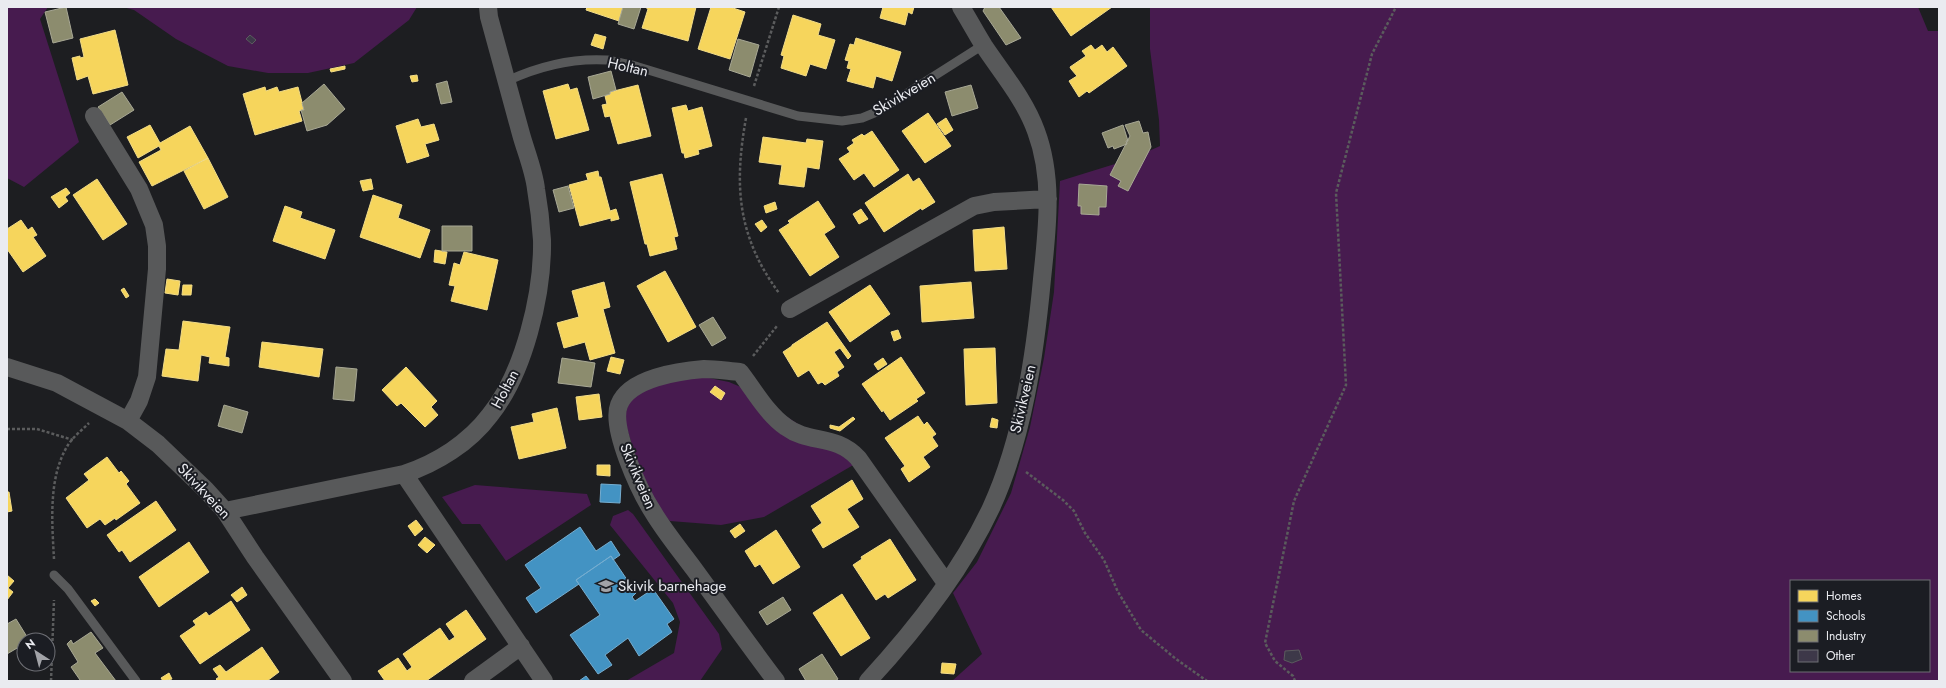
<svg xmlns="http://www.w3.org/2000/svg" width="1946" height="688" font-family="Jost,sans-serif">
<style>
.green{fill:#471b4f;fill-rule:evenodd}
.homes{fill:#f6d55c;stroke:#f2dc88}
.schools{fill:#4393c3;stroke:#75add0}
.industry{fill:#8c8c6e;stroke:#a8a895}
.building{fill:#3d3849;stroke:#5b5b5e}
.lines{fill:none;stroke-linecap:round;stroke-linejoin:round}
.path{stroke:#5b5c5d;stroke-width:2.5;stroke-dasharray:3 2;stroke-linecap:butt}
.lane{stroke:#58595a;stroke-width:9}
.street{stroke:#58595a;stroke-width:18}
.labels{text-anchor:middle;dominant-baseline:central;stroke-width:4;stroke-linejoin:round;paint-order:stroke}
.street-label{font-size:15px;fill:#eaebf0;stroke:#1b1d23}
.poi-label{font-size:15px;fill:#eaebf0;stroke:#1b1d23;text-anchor:start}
</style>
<rect width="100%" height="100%" fill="#1d1e21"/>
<path class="green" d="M7 7H48L40 19 79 142 24 187 7 178Z
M123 7H417L409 20 354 63 308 73H268L228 66 176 39 134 10Z
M1150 7H1918L1928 31H1939V681H952L982 654 953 593 977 562 1011 493 1030 427 1044 358 1054 292 1060 181 1131 159 1160 146 1159 120 1150 49ZM1791 581H1929V671H1791Z
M704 377 729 382 743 388 844 454 855 464 764 517 721 525 670 521 657 509 641 474 624 419 630 398 662 382Z
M475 485 587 494 591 505 506 561 480 524H462L442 497Z
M628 510 633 514 719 634 722 649 700 681H626L674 653 680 622 673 603 610 525 613 516Z"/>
<path class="homes" d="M587 7H623L619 21 586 10Z
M645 7H696L688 41 642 28 648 9Z
M711 7H730L745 12 730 59 698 49Z
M883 7H914L912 14 908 12 905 25 880 18Z
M1051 7H1112L1071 36Z
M793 15 821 24 818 35 835 40 826 69 810 64 806 76 781 68 784 56 781 55Z
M115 30 128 85 93 94 88 76 77 80 72 58 80 56V58L84 57 80 39Z
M595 34 606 37 603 49 591 45Z
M856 38 901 52 892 81 876 76 873 88 847 81 851 69 847 68 849 61 845 60 850 44 854 45Z
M1091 45 1095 50 1102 45 1107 52 1113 47 1127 66 1089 93 1087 91 1079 97 1069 81 1077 76 1071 69 1070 67 1086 56 1082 51Z
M345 66V69L331 72 330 69Z
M417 75 418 81 412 82 410 76Z
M568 84 570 90 577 88 589 130 556 139 543 91Z
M638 85 651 136 618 144 610 116 605 117 602 105 607 104 605 96 610 94V92Z
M265 87 266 91 277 87 279 92 298 87 304 110 299 111 302 121 255 135 243 94Z
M686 105 688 111 702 107 712 146 698 150 699 154 685 158 684 153H682L672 108Z
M928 113 951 146 925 163 902 131Z
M946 118 953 130 945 135 937 124Z
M418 119 421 127 434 124 439 140 425 144 429 156 407 163 396 126Z
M150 125 160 143 190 126 208 158 152 186 139 162 161 150 159 146 138 158 127 137Z
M872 131 899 170 874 187 864 173 854 180 839 159 850 152 847 148 854 143 852 140 862 134 864 136Z
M763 137 806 143 807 139 823 141 819 169 807 167 804 187 779 184 782 165 759 162Z
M208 158 228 197 204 209 184 171Z
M598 171 599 177H601L610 211 616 209 619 219 611 221V218L580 226 569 185 588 180 586 174Z
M662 174 678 236 674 237 677 249 650 256 647 244H645L630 182Z
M908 174 913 182 919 178 935 202 922 210 921 208 884 232 865 203Z
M97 179 127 224 103 240 73 195Z
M371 179 373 189 363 191 360 181Z
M66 188 70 193 65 197 68 201 59 208 51 197Z
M373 195 402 205 398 218 430 230 420 258 360 237Z
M818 201 835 227 824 234 839 257 810 276 779 230 790 223 788 221Z
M775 202 777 209 766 213 764 206Z
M285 206 302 212 300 218 335 230 325 259 273 241Z
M861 209 868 219 859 224 853 214Z
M21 220 28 230 32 227 37 235 33 237 46 256 23 272 7 249V229Z
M762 220 767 227 761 232 755 224Z
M1004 227 1007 269 975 271 973 230Z
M435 250 447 252 445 264 434 262Z
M464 252 498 260 487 310 451 301 455 286 449 285 454 263 460 265Z
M665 271 696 327 668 342 637 286Z
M167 279 180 281 178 295 165 293Z
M604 282 610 307 603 309 615 353 590 360 585 342 564 348 557 323 579 317 572 291Z
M971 282 974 318 922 322 920 286Z
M183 285H192L191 295H182Z
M870 285 890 314 850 342 829 312Z
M124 288 129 296 126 298 121 290Z
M183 321 230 327 225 357 229 358V366L209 363 210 357 201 355 198 381 162 376 166 349 179 350Z
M827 322 851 356 848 359 840 348 834 352 844 367 837 372 839 376 825 385 822 382 818 384 809 370 798 377 783 352 792 346V345Z
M898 330 901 338 894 341 891 332Z
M262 342 323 349 319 377 259 367Z
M995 348 997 403 966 405 964 349Z
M611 357 624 360 620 374 607 371Z
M901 357 925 393 916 399 918 401 890 420 883 410 882 412 862 384Z
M883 358 887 364 878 370 874 364Z
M406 367 437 401 431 407 438 415 425 427 401 403 397 406 382 390Z
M715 386 725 393 721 400 710 392Z
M599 394 602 417 579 420 576 397Z
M557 408 566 448 519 459 511 427 534 422 532 414Z
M918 416 924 425 927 422 936 434 932 437 938 446 923 457 930 467 909 482 901 469 905 466 885 438Z
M853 417 855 419 840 431 830 428V425L839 427Z
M992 418 998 420 997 428 990 427Z
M107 457 119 473 121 471 129 481 126 484 140 503 116 520 115 518 105 525 100 519 87 528 66 498 89 480 84 474Z
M597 465H610V476L597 475Z
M852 480 863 499 847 509 859 527 823 548 812 530 822 523 811 506Z
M7 492H9L12 511 7 512Z
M156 501 176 530 130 562 122 550 119 552 107 535Z
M416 520 423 529 415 536 408 526Z
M740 524 745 531 735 538 730 531Z
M776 530 800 567 773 584 760 564 755 567 745 551Z
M425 537 435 545 427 553 418 545Z
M890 539 916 580 888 598 885 594 876 600 853 565 862 559 861 557Z
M189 542 209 572 159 607 139 577Z
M7 575 14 581 8 588 13 592 7 600Z
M242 587 247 595 237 602 231 595Z
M842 594 870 638 841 656 813 613Z
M95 599 99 603 95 606 91 601Z
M231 601 250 630 200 664 180 636 196 625 193 621 206 612 209 616Z
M466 610 486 639 426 681H385L378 671 398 658 407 671 412 667 403 654 440 628 449 641 455 637 446 624Z
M262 647 279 672 267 681H218L216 679 219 677 213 669 220 665 226 672Z
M942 663 956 664 954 674 941 673Z
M169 673 172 679 163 681 161 678Z"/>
<path class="schools" d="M601 484 621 485 620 503 600 502Z
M580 527 596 551 611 541 620 555 613 560 611 556 576 580 579 584 536 613 526 598 541 588 525 565Z
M611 556 636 593 632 597 635 601 653 589 674 619 667 624 672 632 639 656 628 638 605 655 612 665 598 674 570 635 600 615 576 580Z
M586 676 590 681H579Z"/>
<path class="industry" d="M66 7 73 38 53 43 45 12Z
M623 7H641L634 29 618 24Z
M985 7H999L1021 38 1006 45 983 11Z
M738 39 759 45 750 77 729 70Z
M611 71 616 90 610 92V94L593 99 588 77Z
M447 81 452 102 441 104 436 84Z
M324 84 345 109 327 125 307 131 301 110H304L302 103Z
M971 85 978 108 952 116 945 92Z
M122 92 134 110 110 125 98 107Z
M1139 121 1143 133 1148 132 1151 147 1128 191 1118 186 1121 181 1110 175 1130 136 1125 125Z
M1123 125 1128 141H1126L1127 144 1114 149 1113 146 1108 148 1102 133Z
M1079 184 1107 186 1106 207H1099V215L1081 214V206H1078Z
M568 186 574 208 559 212 553 190Z
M442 226H472V251H442Z
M713 317 726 338 712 346 699 325Z
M562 358 595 363 591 387 558 383Z
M336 367 357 369 354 401 333 399Z
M224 405 248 412 242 433 218 426Z
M783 597 791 610 767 625 759 612Z
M16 619 29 640H24V644L7 654V624Z
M91 632 103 648 95 653 116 681H79L80 680 71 667 78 662 67 644 71 640 73 644Z
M822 654 838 679 835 681H806L799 669Z"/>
<path class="building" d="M250 35 256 40 252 44 246 39Z
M1299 650 1302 659 1292 663 1284 660 1285 651Z"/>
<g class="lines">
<path class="path" d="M754 86 779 7
M746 118C734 185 737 236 779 293
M753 356 777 326
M7 429H37L73 440
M1026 472 1063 500 1074 511 1085 533 1104 560 1118 592 1141 630 1176 659 1207 681
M54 559C52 522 48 477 68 445 73 437 82 430 89 423
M51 681 54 600
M1295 681 1293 676 1275 661 1265 643 1294 501 1346 385 1336 193 1372 54 1396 7"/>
<path class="lane" d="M507 81C537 67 573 58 607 60 615 61 624 64 632 65L798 116 842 121 862 118 879 111 983 45
M54 575 68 589 136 681"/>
<path class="street" d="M94 116 139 189 154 225 157 246V269L147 377 139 401 128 421
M790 309 974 206 994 202 1048 199
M7 367 57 383 128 421 158 444 206 490 225 511 255 557 343 681
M404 474 544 681
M225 511 404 474C437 463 469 443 490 415 524 373 543 294 542 240 541 224 539 206 536 189 534 171 526 152 521 134 510 95 500 56 489 17L488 7
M473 681 521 646
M776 681C748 644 721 606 694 569 680 550 665 532 653 512 640 492 610 428 619 405 629 378 679 371 704 369 716 369 728 371 740 372 754 390 767 414 786 427 809 444 836 434 858 458L946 583
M868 681C916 629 961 572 991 508 1023 438 1035 355 1042 279 1047 230 1054 179 1036 131 1025 100 1002 73 984 46 976 33 969 20 961 7"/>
</g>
<defs>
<g id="school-bare" transform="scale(1.2)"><path d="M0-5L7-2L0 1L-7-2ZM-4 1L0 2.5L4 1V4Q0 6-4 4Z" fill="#a2a3a8" stroke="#1b1d23" stroke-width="2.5" paint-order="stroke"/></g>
</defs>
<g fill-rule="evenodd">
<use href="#school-bare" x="606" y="586"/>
</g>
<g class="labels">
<g class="street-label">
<text transform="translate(628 67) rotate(13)">Holtan</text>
<text transform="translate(904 94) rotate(-31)">Skivikveien</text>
<text transform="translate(505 389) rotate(-62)">Holtan</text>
<text transform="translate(1023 399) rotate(-77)">Skivikveien</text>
<text transform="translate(638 476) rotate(67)">Skivikveien</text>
<text transform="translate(204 491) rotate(47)">Skivikveien</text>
</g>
<g class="poi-label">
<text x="618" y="586">Skivik barnehage</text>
</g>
</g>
<rect width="1946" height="688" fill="none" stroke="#eaebf0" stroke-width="16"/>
<rect x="1790" y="580" width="140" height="92" fill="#1b1d23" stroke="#6e6f75"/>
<rect x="1798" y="590" width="20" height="12" fill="#f6d55c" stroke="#6e6f75"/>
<text x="1826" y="600" font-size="12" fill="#eaebf0">Homes</text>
<rect x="1798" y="610" width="20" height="12" fill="#4393c3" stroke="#6e6f75"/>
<text x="1826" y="620" font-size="12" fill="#eaebf0">Schools</text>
<rect x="1798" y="630" width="20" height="12" fill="#8c8c6e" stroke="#6e6f75"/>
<text x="1826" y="640" font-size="12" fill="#eaebf0">Industry</text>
<rect x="1798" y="650" width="20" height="12" fill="#3d3849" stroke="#6e6f75"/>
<text x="1826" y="660" font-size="12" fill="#eaebf0">Other</text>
<g transform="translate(36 652) rotate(324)"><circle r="19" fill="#1b1d23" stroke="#6e6f75"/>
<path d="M0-3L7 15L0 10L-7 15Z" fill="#a2a3a8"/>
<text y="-6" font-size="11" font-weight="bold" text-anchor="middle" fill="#eaebf0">N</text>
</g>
</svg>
